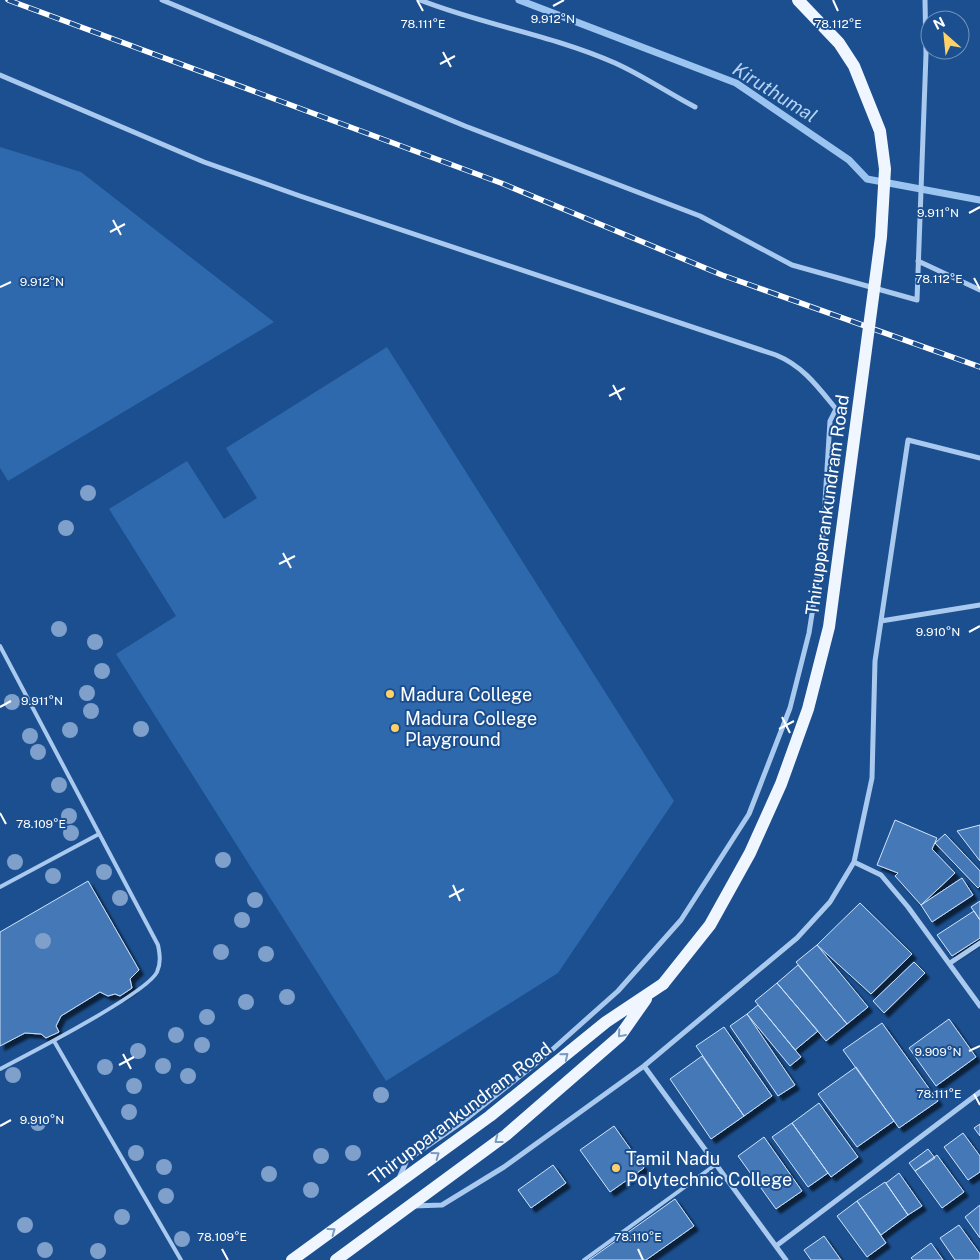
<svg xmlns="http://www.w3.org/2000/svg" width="980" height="1260" font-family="'Public Sans',sans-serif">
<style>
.green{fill:#2e69ad}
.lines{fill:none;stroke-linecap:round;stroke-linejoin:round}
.stream{stroke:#9cc4f0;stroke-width:7}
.building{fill:#4478b7;stroke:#cfe3fa;filter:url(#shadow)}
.service{stroke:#a9c9ee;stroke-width:4}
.minor{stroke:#a9c9ee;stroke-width:5}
.primary{stroke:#f0f6ff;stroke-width:12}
.rail-casing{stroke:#fff;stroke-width:5.5}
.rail{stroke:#1b4f8f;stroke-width:4;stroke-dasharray:11;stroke-linecap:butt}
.primary-bridge{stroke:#f0f6ff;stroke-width:12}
.tree{fill:#7ea0ca}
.oneway{stroke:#7b9ac1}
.ticks{fill:none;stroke:#fff;stroke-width:2}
.poi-dot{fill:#ffd166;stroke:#1b4f8f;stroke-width:2}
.labels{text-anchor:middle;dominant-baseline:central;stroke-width:4;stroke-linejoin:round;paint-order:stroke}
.street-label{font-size:18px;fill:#fff;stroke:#1b4f8f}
.poi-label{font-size:18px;fill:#fff;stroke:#1b4f8f;text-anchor:start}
.water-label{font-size:19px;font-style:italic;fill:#b5d3f5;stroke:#1b4f8f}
.ticks-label{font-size:12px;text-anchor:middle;fill:#fff;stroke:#1b4f8f;stroke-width:4;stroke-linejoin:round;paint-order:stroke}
</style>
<defs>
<filter id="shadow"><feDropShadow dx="4.5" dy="4.5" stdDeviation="1" flood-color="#0009"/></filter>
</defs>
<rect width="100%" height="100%" fill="#1b4f8f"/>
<path class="green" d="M0 147 81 172 274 322 8 481 0 468Z
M387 347 674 801 558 973 386 1081 116 654 176 616 109 509 187 461 224 519 257 498 226 448Z"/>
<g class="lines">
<path class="stream" d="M519 0 736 83 849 160 867 179 980 200"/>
</g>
<path class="building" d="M895 820 937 838 932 849 955 873 921 905 895 876 898 873 877 865Z
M980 825V861L957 831Z
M945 834 980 871V886L978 888 935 843Z
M962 878 973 895 932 922 921 905Z
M88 881 139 970 130 979 132 988 120 996 115 994 108 996 100 992 61 1016 56 1026 59 1032 46 1038 41 1034 25 1033 0 1046V932Z
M980 901V920L971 907Z
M860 903 912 954 871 994 817 945Z
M974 911 980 920V938L952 956 937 935Z
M817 945 868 1007 847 1024 796 962Z
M914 962 925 973 884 1013 873 1001Z
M798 965 847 1024 826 1041 777 983Z
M777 983 818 1031 795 1050 755 1001Z
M758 1005 801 1057 790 1066 747 1014Z
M747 1014 795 1085 778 1096 730 1026Z
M949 1019 976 1057 936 1086 909 1048Z
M882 1023 938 1101 899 1128 843 1050Z
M724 1027 772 1096 744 1116 696 1046Z
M702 1056 744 1116 711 1139 670 1079Z
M856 1067 894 1121 857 1147 818 1094Z
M819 1103 858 1157 831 1177 792 1123Z
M792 1123 828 1173 808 1187 772 1137Z
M980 1124V1136L974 1128Z
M614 1126 644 1168 610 1192 580 1150Z
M963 1133 980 1156V1172L968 1180 944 1147Z
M764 1137 802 1191 776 1209 738 1156Z
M928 1149 935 1158 915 1171 909 1163Z
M937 1155 964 1192 942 1208 915 1171Z
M553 1165 566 1183 531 1208 518 1190Z
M899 1173 922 1206 908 1215 886 1183Z
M885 1182 908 1215 881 1235 857 1201Z
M675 1199 694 1226 646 1260H589Z
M857 1201 886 1243 867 1257 837 1216Z
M980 1205V1238L965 1217Z
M959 1225 980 1254V1260H955L940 1238Z
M824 1236 841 1260H811L804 1250Z
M931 1243 943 1260H913L911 1258Z"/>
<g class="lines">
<path class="service" d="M0 646 158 945C160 955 161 963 157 972 147 993 27 1055 0 1069
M0 887 99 834
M54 1041 181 1260
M584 1260 715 1165"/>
<path class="minor" d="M162 0 465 126 700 216 792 265 917 300 926 54 925 0
M420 0C483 25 552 35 615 63 642 75 668 93 695 107
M0 75 204 162 300 196 776 355C803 366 818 387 836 409L830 421 822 550 809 633 790 708 749 814 681 920 618 991 544 1057 461 1123 407 1160 399 1178
M918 261 980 290
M881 621 980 605
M854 862 881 875 908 907 980 1006
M950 963 980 943
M644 1066 786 1260
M413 1206 442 1205 504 1167 644 1066 797 938 830 902 854 862 872 778 875 661 908 440 980 458
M776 1246 980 1092"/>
<path class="primary" d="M292 1260 490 1116 606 1022 663 984
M336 1260 506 1135 620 1036 646 999"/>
<g class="rail-casing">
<path id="rail" d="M8 0 501 183 722 275 980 367"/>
</g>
<use href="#rail" class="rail"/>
<path class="primary-bridge" d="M663 984 710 925 750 853 781 784 808 709 829 627 881 237 885 169 880 131 854 66 839 43 798 0"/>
</g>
<g class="tree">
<circle cx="88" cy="493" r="8"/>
<circle cx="66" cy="528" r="8"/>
<circle cx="59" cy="629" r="8"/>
<circle cx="95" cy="642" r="8"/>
<circle cx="102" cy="671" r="8"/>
<circle cx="87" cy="693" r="8"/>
<circle cx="12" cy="702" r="8"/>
<circle cx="91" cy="711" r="8"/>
<circle cx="141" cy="729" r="8"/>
<circle cx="70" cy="730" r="8"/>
<circle cx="30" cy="736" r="8"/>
<circle cx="38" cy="752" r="8"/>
<circle cx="59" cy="785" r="8"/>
<circle cx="69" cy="816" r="8"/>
<circle cx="71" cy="833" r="8"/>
<circle cx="223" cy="860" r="8"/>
<circle cx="15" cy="862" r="8"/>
<circle cx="104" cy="872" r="8"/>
<circle cx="53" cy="876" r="8"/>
<circle cx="120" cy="898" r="8"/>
<circle cx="255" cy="900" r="8"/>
<circle cx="242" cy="920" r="8"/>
<circle cx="43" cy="941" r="8"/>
<circle cx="221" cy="952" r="8"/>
<circle cx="266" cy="954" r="8"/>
<circle cx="287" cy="997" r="8"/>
<circle cx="246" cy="1002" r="8"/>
<circle cx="207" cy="1017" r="8"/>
<circle cx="176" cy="1035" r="8"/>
<circle cx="202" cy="1045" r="8"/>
<circle cx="138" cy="1051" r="8"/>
<circle cx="163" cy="1066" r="8"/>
<circle cx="105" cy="1067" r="8"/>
<circle cx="13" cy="1075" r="8"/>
<circle cx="188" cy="1076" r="8"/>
<circle cx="134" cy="1086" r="8"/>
<circle cx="381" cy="1095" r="8"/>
<circle cx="129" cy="1112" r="8"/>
<circle cx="38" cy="1123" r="8"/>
<circle cx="136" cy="1153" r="8"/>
<circle cx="353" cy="1153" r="8"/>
<circle cx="321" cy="1156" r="8"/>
<circle cx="164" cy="1167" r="8"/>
<circle cx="269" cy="1174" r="8"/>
<circle cx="311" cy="1190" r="8"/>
<circle cx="166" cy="1196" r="8"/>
<circle cx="122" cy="1217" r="8"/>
<circle cx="25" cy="1225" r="8"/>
<circle cx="182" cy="1239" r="8"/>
<circle cx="45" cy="1250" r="8"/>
<circle cx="98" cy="1251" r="8"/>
</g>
<defs><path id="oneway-chevron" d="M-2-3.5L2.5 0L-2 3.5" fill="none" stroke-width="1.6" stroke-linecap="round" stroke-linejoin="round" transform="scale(1.25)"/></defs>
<g class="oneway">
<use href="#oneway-chevron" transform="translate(621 1034) rotate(131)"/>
<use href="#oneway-chevron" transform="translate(565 1056) rotate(-39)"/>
<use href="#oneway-chevron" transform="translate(498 1140) rotate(143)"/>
<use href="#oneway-chevron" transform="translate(436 1155) rotate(-36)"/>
<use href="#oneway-chevron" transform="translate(332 1231) rotate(-36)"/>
</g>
<path class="ticks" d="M417 0 423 11M833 0 838 11M553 6 564 0M443 52 451 67M440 64 455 56M969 213 980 207M113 220 121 235M110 232 125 224M974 278 980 289M0 287 11 282M613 385 621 400M609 396 625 388M283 553 291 568M279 564 295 556M969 632 980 626M0 707 11 701M782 717 790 733M779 729 794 721M0 813 6 824M453 885 460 901M449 897 464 889M969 1051 980 1046M123 1054 131 1069M119 1065 134 1057M974 1094 980 1105M0 1126 11 1120M222 1249 228 1260M638 1249 643 1260"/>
<g class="poi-dot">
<circle cx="390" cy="694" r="5"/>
<circle cx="395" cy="728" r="5"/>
<circle cx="616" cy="1168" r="5"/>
</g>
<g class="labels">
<g class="street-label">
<text transform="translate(827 505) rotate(-82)">Thirupparankundram Road</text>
<text transform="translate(460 1113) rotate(-37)">Thirupparankundram Road</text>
</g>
<g class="poi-label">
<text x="400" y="694">Madura College</text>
<text x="405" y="718">Madura College<tspan x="405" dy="21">Playground</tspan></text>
<text x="626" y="1158">Tamil Nadu<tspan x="626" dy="21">Polytechnic College</tspan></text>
</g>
<g class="water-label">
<text transform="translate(775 92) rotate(32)">Kiruthumal</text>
</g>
</g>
<g class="ticks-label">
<text x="553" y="23">9.912°N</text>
<text x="423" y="28">78.111°E</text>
<text x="838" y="28">78.112°E</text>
<text x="938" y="217">9.911°N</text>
<text x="939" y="283">78.112°E</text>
<text x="42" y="286">9.912°N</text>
<text x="938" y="636">9.910°N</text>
<text x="42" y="705">9.911°N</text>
<text x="41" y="828">78.109°E</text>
<text x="938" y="1056">9.909°N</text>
<text x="939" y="1098">78.111°E</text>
<text x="42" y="1124">9.910°N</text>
<text x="222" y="1241">78.109°E</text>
<text x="638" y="1241">78.110°E</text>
</g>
<g transform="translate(945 35) rotate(333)"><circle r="24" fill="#1b4f8f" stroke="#7695bc"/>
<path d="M0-4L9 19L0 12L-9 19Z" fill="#ffd166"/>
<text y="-8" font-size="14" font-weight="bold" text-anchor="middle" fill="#ffffff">N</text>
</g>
</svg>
